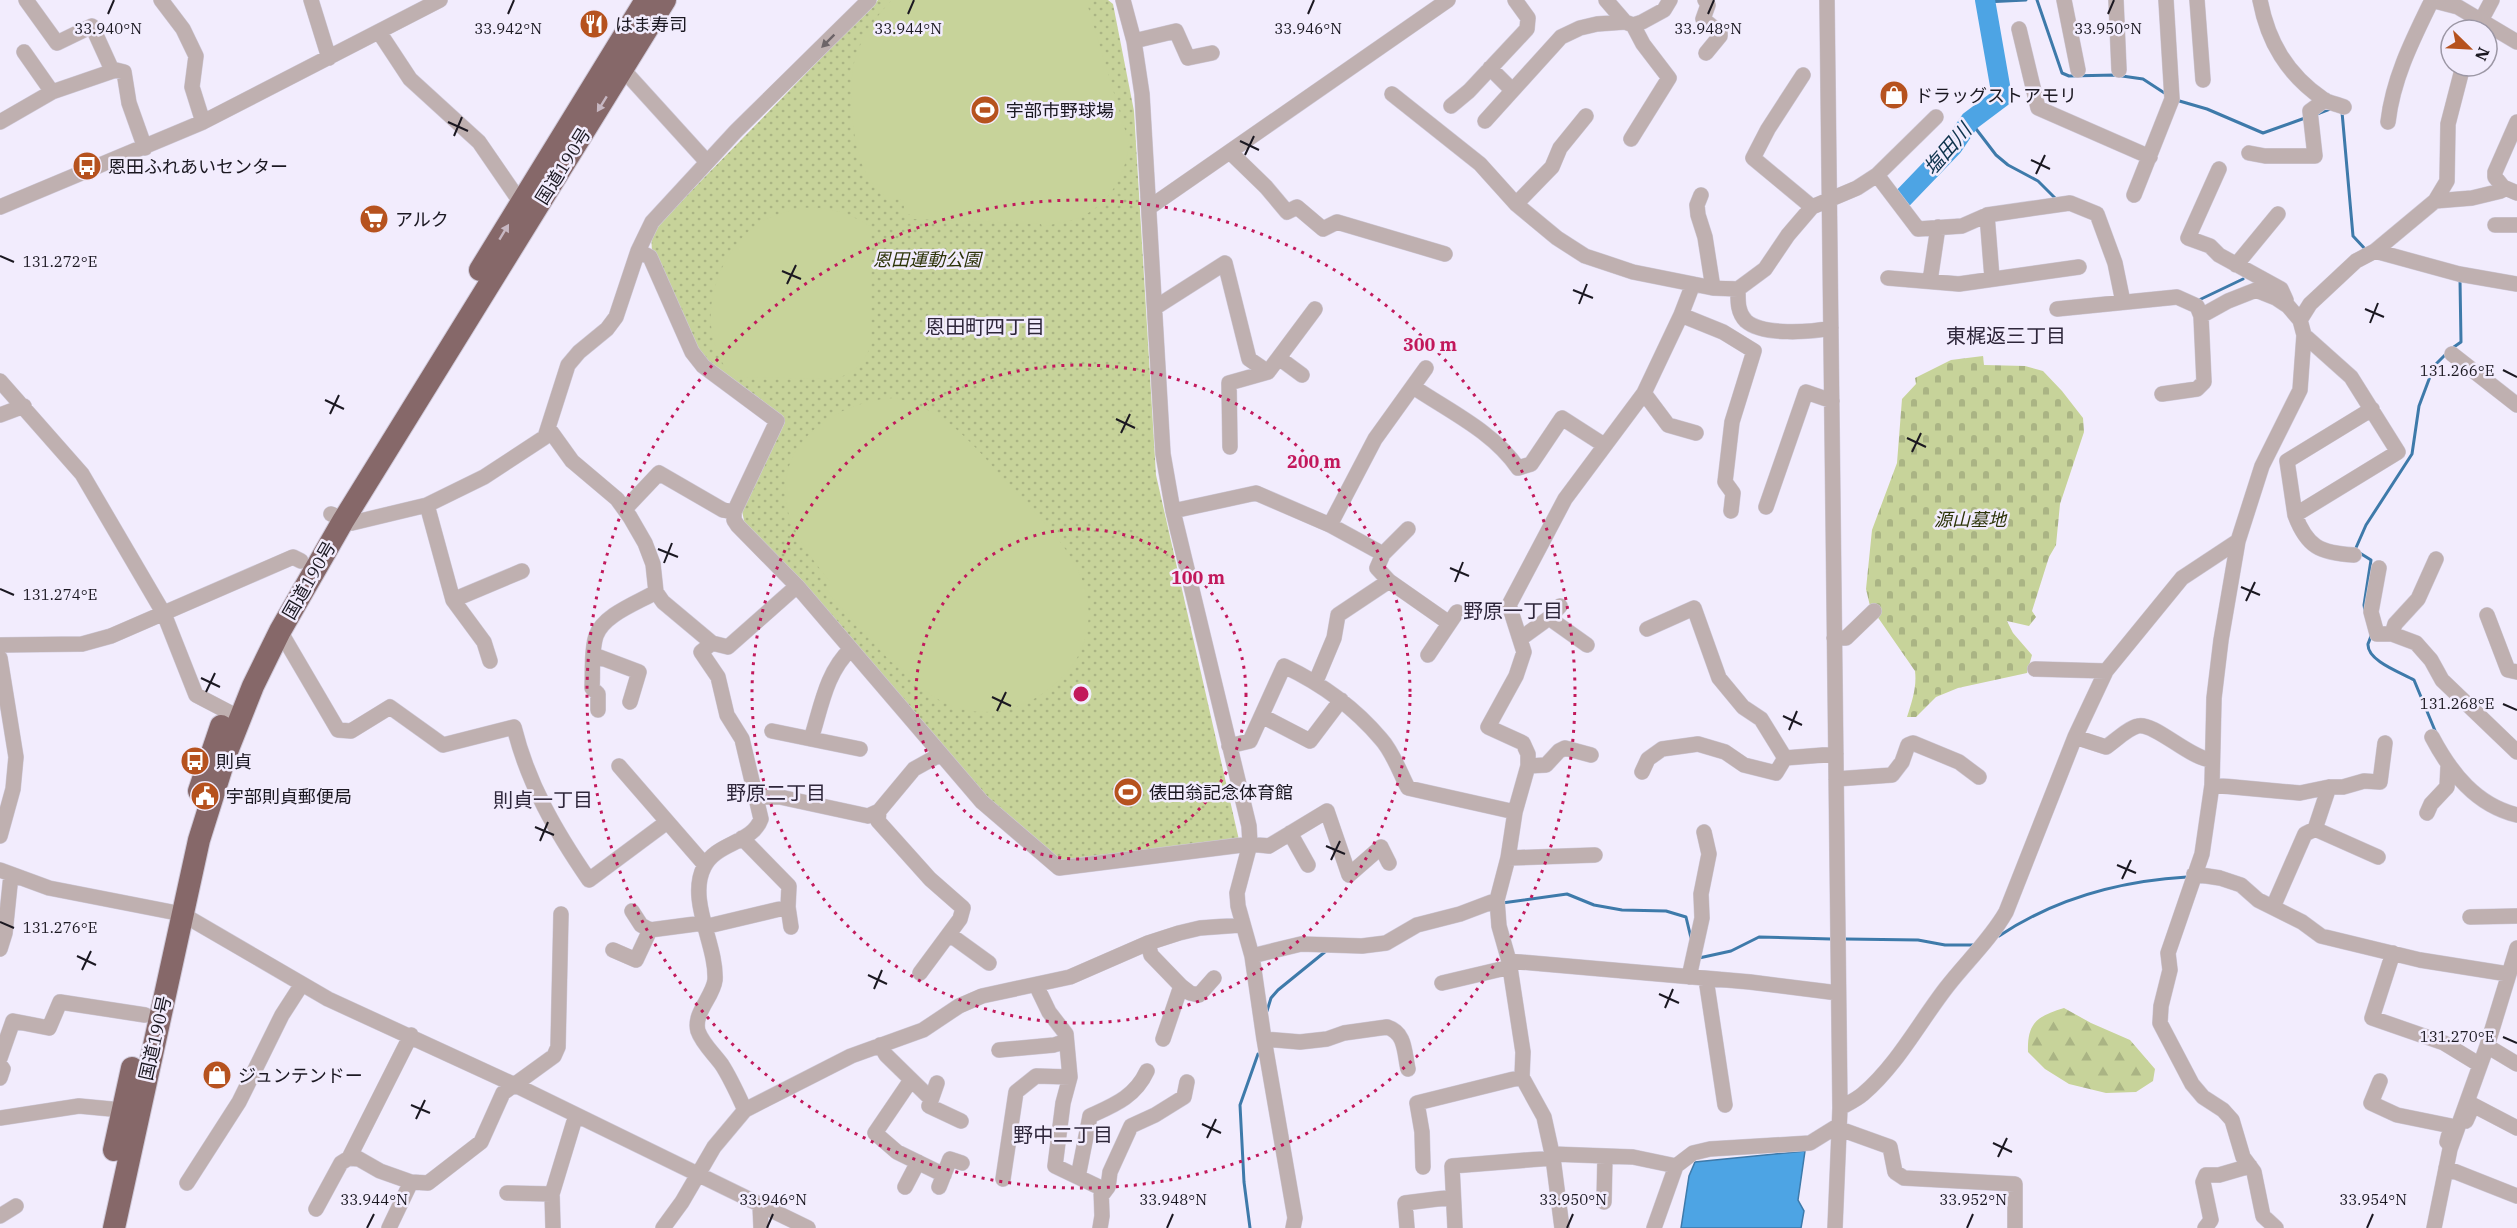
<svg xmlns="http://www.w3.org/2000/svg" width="2517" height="1228" font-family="'IBM Plex Serif','Noto Sans JP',serif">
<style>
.grass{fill:url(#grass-dots)}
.forest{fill:url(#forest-firs)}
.cemetery{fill:url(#cemetery-stones)}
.garden{fill:#c7d39a}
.water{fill:#4da4e4;stroke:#3e7aaa;stroke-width:1.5}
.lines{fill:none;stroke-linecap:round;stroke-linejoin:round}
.stream{stroke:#3e7aaa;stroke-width:3}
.river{stroke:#4da4e4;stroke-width:20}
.minor-casing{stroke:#d0cada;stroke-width:16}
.highway-casing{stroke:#d0cada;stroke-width:24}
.minor{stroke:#bfb0b0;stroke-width:15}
.highway{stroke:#866869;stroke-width:22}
.oneway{fill:#6d6468}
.oneway2{fill:#c7b7c2}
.ticks{fill:none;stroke:#1b1821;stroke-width:2}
.ring{fill:none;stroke:#c2185b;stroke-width:3;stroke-dasharray:3 6}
.labels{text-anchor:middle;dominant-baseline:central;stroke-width:5;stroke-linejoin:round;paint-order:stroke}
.poi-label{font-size:18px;fill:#1b1821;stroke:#f2ecfd;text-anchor:start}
.street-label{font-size:18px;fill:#1b1821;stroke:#f2ecfd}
.park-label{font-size:18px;font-style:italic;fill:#2c3308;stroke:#f2ecfd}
.water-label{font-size:20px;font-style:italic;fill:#0e334d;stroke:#f2ecfd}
.neighbourhood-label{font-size:20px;fill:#2e263a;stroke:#f2ecfd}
.ticks-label{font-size:15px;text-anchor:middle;fill:#1b1821;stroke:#f2ecfd;stroke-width:5;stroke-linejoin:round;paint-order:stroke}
.centre{fill:#c2185b;stroke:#f2ecfd;stroke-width:3}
.ring-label{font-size:18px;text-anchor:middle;font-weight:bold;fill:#c2185b;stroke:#f2ecfd;stroke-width:5;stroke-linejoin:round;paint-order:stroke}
</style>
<defs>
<pattern id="grass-dots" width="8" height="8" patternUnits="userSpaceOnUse" patternTransform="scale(1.5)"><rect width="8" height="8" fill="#c7d39a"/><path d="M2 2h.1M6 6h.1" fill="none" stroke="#aab484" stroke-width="1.8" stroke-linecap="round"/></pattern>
<pattern id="forest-firs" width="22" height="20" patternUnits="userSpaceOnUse" patternTransform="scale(1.5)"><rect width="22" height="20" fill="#c7d39a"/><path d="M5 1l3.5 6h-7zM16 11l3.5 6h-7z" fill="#aab484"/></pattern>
<pattern id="cemetery-stones" width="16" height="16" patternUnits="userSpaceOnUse" patternTransform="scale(1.5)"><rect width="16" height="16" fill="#c7d39a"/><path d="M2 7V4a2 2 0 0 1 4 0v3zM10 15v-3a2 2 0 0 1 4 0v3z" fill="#aab484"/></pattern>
</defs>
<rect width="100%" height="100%" fill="#f2ecfd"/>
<path class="grass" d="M878 0H1108L1113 4 1134 111 1156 475 1239 840 1061 863 992 803 745 525 742 511 785 422 707 363 695 348 652 252 651 232Z"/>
<path class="forest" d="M2064 1008 2091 1023 2130 1040 2155 1069 2153 1081 2136 1092 2106 1093 2069 1084 2045 1069 2028 1052C2027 1022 2038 1016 2064 1008Z"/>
<path class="cemetery" d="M1983 356 1984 365 2025 366 2043 371 2062 391 2083 418 2084 432 2060 504 2056 545 2049 557 2032 611 2036 617 2029 626 2007 621 2013 633 2032 655 2027 673 1958 688 1936 697 1916 717H1907C1912 702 1917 687 1915 671L1870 606 1866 589 1872 530 1897 463 1902 399 1916 384 1915 378 1951 360Z"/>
<path class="garden" d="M892 0H1086L1129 143C1126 173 1112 201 1083 216 1071 222 1055 223 1042 227L1041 224 913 219V214H904V201C899 199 891 199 886 196 852 179 847 95 854 63 860 39 875 17 892 0Z
M799 208C829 207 844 211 870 226V348C862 365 854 373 835 379L732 377C727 370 721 362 718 353 700 312 717 260 749 231 763 218 782 213 799 208Z
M895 398C952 412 974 447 1012 488 1049 529 1101 573 1086 635 1082 653 1072 669 1058 681 1038 700 1013 712 984 712 957 712 935 700 915 682 907 676 901 664 891 662L827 592 830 582C813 560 790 531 786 502 778 439 839 401 895 398Z"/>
<path class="water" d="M1805 1151 1798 1200 1804 1211 1801 1228H1681L1689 1176 1695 1162Z"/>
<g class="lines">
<path class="stream" d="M2037 0 2062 73 2069 76 2115 75 2143 79 2166 94
M1985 2 2026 0
M2176 100 2207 109 2263 133 2305 118
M2342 112 2353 236 2366 250
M2317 114 2330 109
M1970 121 1996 155 2008 165 2038 181 2056 199
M2199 300 2243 279
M2451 349 2461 342 2460 280
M2365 611 2364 605 2371 560 2355 550 2366 525 2412 454 2419 406 2434 366 2446 354
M2371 634C2371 638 2369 641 2368 644 2367 661 2402 673 2414 680L2436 733
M1502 903 1567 894 1594 905 1622 910 1666 911 1686 917 1691 938
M1999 936C2056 898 2119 881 2187 877
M1846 939 1918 940 1945 945H1974
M1699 958 1731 951 1759 937 1831 939
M1267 1011 1271 998 1278 990 1326 951
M1250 1228 1244 1182 1240 1105 1258 1054"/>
<path class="river" d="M1903 198 1953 146 1970 121 2002 97 1985 0"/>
<g class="minor-casing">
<path id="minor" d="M26 0 57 43 92 26 112 70
M161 0 183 29 196 56 192 87 203 122
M311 0 329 58
M1123 0 1134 41 1142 94 1163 454 1173 511 1249 826 1250 844 1237 893 1238 906 1252 956 1264 1039 1295 1218 1293 1228
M1606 0 1625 22
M1705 0 1708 5 1703 19 1720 33V36L1706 53
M1827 0 1840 1108 1835 1228
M2064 0 2078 70
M2116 0 2119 70
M2197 0 2203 80
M2260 0C2268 42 2287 74 2323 99 2328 103 2338 104 2344 107
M2431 0 2458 7 2517 42
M2019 29 2038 108 2150 157
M2476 30 2492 0
M379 32 410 79 479 142 521 203
M1134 41 1176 31 1188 58 1212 53
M24 52 52 92
M618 64 707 162
M1490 68 1512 90
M1803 75 1768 129 1753 158 1812 207
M1392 94 1480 164 1516 204 1557 238 1585 256 1633 272 1713 288 1738 289 1765 269 1788 235 1812 207 1857 188 1877 175 1918 229 1962 226 1987 215 2070 203 2097 214 2115 263 2123 302
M1451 106 1469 91 1527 29 1528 18 1515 0
M1485 121 1561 37 1580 28 1597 24 1625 22 1633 25 1642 22 1664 10 1670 0
M0 122 52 92 116 70 124 72 129 103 145 148
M2388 122C2393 78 2413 39 2432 0
M1631 139 1669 78 1643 44 1633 25
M1230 152 1266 187 1287 212 1297 207 1323 229 1337 222 1445 254
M2249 153 2265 156H2315L2310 111 2325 100
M2219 169 2188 238 2210 246 2219 255 2281 289 2286 300
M1877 175 1936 117
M2503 187 2495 177V172L2517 122
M1701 195 1697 205 1698 215 1705 237 1713 288
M2134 195 2172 99 2166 0
M2435 201 2472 198 2501 191 2503 187 2517 193
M1516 204 1552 167 1560 148 1586 116
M0 207 203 122 440 0
M1150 207 1448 0
M1987 215 1992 278
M2495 225H2517
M638 251 650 257 692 352 703 366 777 421 734 512V520L738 526 797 586 982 802 1059 868 1250 844 1269 846 1327 811 1349 875 1381 847 1389 863
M2375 251 2459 274 2517 284
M2236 265 2278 214
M1888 278 1959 284 2079 267
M1930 281 1938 227
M1738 289C1738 300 1737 312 1746 321 1763 336 1811 332 1831 328
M1156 307 1225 263 1249 359 1268 372 1315 309
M2057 309 2177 297 2197 306 2201 316 2228 301 2256 290 2276 298 2288 306 2300 320 2304 335 2300 390 2262 466 2238 541 2221 640 2214 698 2212 785 2202 854 2168 953 2170 970 2161 1006 2160 1023 2192 1084 2203 1097 2223 1110 2232 1120 2243 1157 2254 1172 2263 1216 2276 1228
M1681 315 1723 332 1754 351 1732 422 1725 482 1733 493 1731 511
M2300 320 2310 304 2356 261 2375 251 2435 201 2447 181 2448 124 2463 66
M2304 335 2351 377 2398 452 2295 515 2287 461 2372 409
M2452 354 2517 405
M1279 358 1302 375
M0 381 82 474 164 614 196 695 240 718
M1418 390C1453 413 1494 433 1518 468L1531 464 1562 418 1604 445
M1644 393 1668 425 1696 433
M2162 394 2197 389 2204 382 2201 316
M0 415 24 406
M549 429 572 461 617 499 630 517 645 543 653 564 656 592 663 602 712 643 728 647 797 586
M1230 447 1229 383 1268 372
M427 505 453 600 484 642 490 661
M1766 507 1806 392 1832 401
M625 509 659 473 723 510 734 512
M1173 511 1256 493 1330 525 1383 554
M331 514 352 523 427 505 484 477 545 437 568 365 579 352 607 329 616 317 638 251 652 222 736 131 869 0
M2295 515C2307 547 2320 553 2354 555
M1330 525 1375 439 1426 368
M2379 568 2371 612 2377 634H2392L2416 643 2431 660 2442 680 2517 752
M1389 581 1449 623
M453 600 522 571
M2487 615 2508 670 2517 672
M1549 618 1587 645
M1647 629 1694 608 1719 678 1743 707 1761 719 1785 758 1836 754
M280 631 338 730 351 731 390 707 443 745 514 727C528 784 556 832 589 880L667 822
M2392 634 2395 624 2418 599 2436 559
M1834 638H1846L1874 611
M1520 639 1549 618 1560 606
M712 643 701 652 718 677 727 715 742 739 761 819C752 844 716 842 704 867 687 900 717 945 715 980 713 997 693 1013 698 1031 702 1043 714 1054 722 1065 731 1079 738 1095 745 1110
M0 645 82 644 111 636 293 557 301 561
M851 649C826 672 821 708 811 739L860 749
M594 655 639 672 630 702
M1428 655 1457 612
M0 658 16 757 13 789 0 836
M2035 669 2106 671
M1316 681 1334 638 1338 615 1389 581 1377 568 1383 554 1408 529
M598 710V694L592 688C593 672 591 651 596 636 603 615 637 603 656 592
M1262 716 1310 741 1341 700
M772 731 811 739
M2075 737 2106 747C2115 741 2128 728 2138 726 2154 722 2189 758 2211 760
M2432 737C2451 773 2476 805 2517 815
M1229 746 1250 741 1284 666C1322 684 1354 707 1381 739 1393 752 1400 773 1408 788L1515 812
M619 766 705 865
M1528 766 1546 765 1559 751 1565 748 1591 755
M1642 772 1648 759 1662 749 1698 744 1725 752 1744 765 1776 773 1785 758
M1836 779 1892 775 1902 762 1908 745 1913 743 1959 762 1979 777
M2212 785 2300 793 2329 787H2343L2364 781 2380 782 2385 743
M757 797H780L868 816 879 811 914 769 941 754
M879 811 878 821 930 879 963 908 960 919 920 973
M2427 813 2431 804 2447 787 2448 767
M2315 829 2329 787
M1290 833 1308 865
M742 838 789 886 788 907 791 927
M1508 858 1595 855
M0 870 49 888 182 914 328 999 515 1085 808 1228
M2194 874 2220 878 2241 885 2258 900 2302 922 2321 936 2420 960 2508 974
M2273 907 2305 834 2315 829 2378 857
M632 911 641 925 650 930 703 923
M2470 917 2517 916
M704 927 788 907
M949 934 989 963
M1148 943 1151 955 1181 986
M0 949 5 933 11 875
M613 950 636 960 650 930
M2393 953 2372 1018 2444 1043 2480 1065
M1252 956 1301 944 1362 946 1386 943 1417 925 1460 914 1497 900
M1509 961 1750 982 1838 993
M1689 977 1702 918 1701 894 1709 854 1704 832
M1706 979 1725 1105
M1442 983 1510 967
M1036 985 1049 1012 1066 1034 1070 1077 1063 1103 1055 1166 1101 1188 1102 1216 1100 1228
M1163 1039 1181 986 1190 993 1199 995 1214 978
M1264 1039 1300 1042 1327 1039 1344 1033 1387 1027C1406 1033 1404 1052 1408 1069
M880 1045 886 1055 931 1099
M2487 1046 2517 1064
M999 1050 1054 1045 1066 1041
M0 1058 13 1021 49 1028 60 1002 145 1015
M0 1065 3 1069 0 1078
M911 1080 875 1133 897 1152 944 1175
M2380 1081 2371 1103 2397 1115 2451 1126 2447 1142
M937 1083 929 1106 961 1121
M1840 1108C1847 1104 1856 1100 1863 1094 1897 1065 1919 1023 1946 988 1966 962 1990 940 2006 912L2075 737 2106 671 2182 578 2238 541
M0 1118 79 1106 122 1110
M2466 1121 2473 1105 2517 1128
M1840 1129 1890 1147 1895 1172 1904 1178 2015 1184V1228
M1552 1154 1633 1157 1676 1166
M349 1158 411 1035
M1423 1167 1422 1132 1417 1103 1522 1077
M2446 1168 2517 1196
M1078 1177 1090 1116C1114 1105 1135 1097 1147 1071
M1003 1179 1016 1092 1036 1076 1070 1077
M187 1183 239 1102 282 1015 302 984
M905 1187 918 1162
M939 1187 950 1159 962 1163
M507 1193 552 1194
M1102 1195 1108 1187 1110 1172 1131 1126 1155 1115 1184 1097 1187 1082
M1604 1202 1605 1156
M760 1205 761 1228
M316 1209 341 1163 349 1158 359 1159 380 1171 411 1182
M0 1216 16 1206
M389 1228 411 1182 428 1183 481 1142 503 1093 554 1056 558 1047 561 914
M553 1228 552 1194 576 1115
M663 1228 682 1202 714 1147 745 1110 851 1056 923 1030 959 1006 982 996 1070 977 1148 943 1179 933 1200 928 1241 925
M1407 1228 1405 1203 1453 1197
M1455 1228 1452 1166 1553 1158
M1562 1228 1553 1158 1544 1117 1522 1077 1523 1052 1509 961 1499 926 1497 900 1508 858 1515 812 1528 766V754L1523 743 1488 727 1516 676 1524 652 1509 605 1565 499 1644 393 1681 315 1693 284
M1654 1228 1676 1166 1693 1153 1710 1149 1810 1143 1839 1125
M2205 1228 2211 1220 2203 1182 2206 1175H2219L2250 1166
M2434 1228 2450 1149 2487 1046 2517 948"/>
</g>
<g class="highway-casing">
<path id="highway" d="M480 270 646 0
M199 791 221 726
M114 1150 132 1068
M114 1228 199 840 226 754 253 686 280 631 343 521 665 0"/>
</g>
<use href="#minor" class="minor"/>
<use href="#highway" class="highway"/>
</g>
<defs><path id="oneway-solid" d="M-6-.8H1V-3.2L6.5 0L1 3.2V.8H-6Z" transform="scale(1.5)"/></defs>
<use class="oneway" href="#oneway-solid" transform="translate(828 41) rotate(135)"/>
<g class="oneway2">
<use href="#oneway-solid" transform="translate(602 104) rotate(122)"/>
<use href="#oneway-solid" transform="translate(504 232) rotate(-59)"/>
</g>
<path class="ticks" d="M108 14 114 0M508 14 514 0M908 14 914 0M1308 14 1314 0M1708 14 1714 0M2108 14 2114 0M448 122 468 131M454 136 462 117M1240 141 1259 150M1245 155 1254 136M2031 160 2050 169M2036 174 2045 155M0 256 14 262M782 271 801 279M787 284 796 265M1573 290 1593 298M1579 304 1587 284M2365 309 2384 317M2370 323 2378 303M2503 370 2517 377M325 400 344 409M330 414 339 395M1116 419 1135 428M1121 433 1130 414M1907 438 1926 447M1912 452 1921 433M658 549 678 557M664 563 672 543M1450 568 1469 576M1455 582 1463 562M2241 587 2260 595M0 589 14 595M2246 601 2255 582M201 678 220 687M206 692 215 673M992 697 1011 706M2503 704 2517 710M997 711 1006 692M1783 716 1802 725M1789 730 1797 711M535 827 554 835M540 841 548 822M1326 846 1345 854M1331 860 1340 841M2117 865 2136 873M2122 879 2131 860M0 922 14 928M77 956 96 965M82 970 91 951M868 975 887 984M874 989 882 970M1659 994 1679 1003M1665 1008 1673 989M2503 1037 2517 1043M411 1105 430 1113M416 1119 425 1100M1202 1124 1221 1133M1207 1138 1216 1119M1993 1143 2012 1152M1998 1157 2007 1138M367 1228 374 1214M767 1228 773 1214M1167 1228 1173 1214M1567 1228 1573 1214M1967 1228 1973 1214M2367 1228 2373 1214"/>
<g class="ring">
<circle cx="1081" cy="694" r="165"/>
<circle cx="1081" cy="694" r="329"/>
<circle cx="1081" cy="694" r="494"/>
</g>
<defs>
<g id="restaurant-disc" transform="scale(1.5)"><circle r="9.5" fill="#b6521e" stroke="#f2ecfd"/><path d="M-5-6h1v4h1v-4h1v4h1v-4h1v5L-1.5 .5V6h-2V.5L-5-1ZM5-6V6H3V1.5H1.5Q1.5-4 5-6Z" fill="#fff"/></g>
<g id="shop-disc" transform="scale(1.5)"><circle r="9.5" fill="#b6521e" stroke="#f2ecfd"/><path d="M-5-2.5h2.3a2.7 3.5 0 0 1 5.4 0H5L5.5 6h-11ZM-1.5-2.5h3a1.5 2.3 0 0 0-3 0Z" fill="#fff"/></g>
<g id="stadium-disc" transform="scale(1.5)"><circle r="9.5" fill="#b6521e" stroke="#f2ecfd"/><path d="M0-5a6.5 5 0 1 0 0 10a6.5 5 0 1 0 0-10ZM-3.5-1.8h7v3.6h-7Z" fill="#fff"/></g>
<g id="bus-disc" transform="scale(1.5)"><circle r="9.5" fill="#b6521e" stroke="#f2ecfd"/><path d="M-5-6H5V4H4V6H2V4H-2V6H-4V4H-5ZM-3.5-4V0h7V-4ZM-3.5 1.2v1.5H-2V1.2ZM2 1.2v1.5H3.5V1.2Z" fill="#fff"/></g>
<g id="supermarket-disc" transform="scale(1.5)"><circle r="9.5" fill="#b6521e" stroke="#f2ecfd"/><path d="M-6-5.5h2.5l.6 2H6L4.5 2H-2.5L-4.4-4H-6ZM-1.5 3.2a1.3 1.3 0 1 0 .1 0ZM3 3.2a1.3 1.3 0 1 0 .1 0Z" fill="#fff"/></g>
<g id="civic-disc" transform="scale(1.5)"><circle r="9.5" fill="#b6521e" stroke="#f2ecfd"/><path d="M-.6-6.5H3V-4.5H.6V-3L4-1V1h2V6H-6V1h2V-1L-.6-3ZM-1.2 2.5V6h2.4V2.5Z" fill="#fff"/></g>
</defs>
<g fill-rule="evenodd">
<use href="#restaurant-disc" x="594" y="24"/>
<use href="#shop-disc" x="1894" y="95"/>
<use href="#stadium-disc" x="985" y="110"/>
<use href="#bus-disc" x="87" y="166"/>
<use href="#supermarket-disc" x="374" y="219"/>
<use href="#bus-disc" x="195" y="761"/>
<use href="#stadium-disc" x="1128" y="792"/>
<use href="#civic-disc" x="205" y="796"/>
<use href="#shop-disc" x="217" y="1075"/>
</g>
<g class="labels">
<g class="poi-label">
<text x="615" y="24">はま寿司</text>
<text x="1915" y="95">ドラッグストアモリ</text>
<text x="1006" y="110">宇部市野球場</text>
<text x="108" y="166">恩田ふれあいセンター</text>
<text x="395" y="219">アルク</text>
<text x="216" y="761">則貞</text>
<text x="1149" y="792">俵田翁記念体育館</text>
<text x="226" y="796">宇部則貞郵便局</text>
<text x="238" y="1075">ジュンテンドー</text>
</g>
<g class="street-label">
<text transform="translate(563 166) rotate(-58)">国道190号</text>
<text transform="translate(309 580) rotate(-60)">国道190号</text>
<text transform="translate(155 1038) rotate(-77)">国道190号</text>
</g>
<g class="park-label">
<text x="927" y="259">恩田運動公園</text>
<text x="1970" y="519">源山墓地</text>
</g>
<g class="water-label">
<text transform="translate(1947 149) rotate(-49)">塩田川</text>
</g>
<g class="neighbourhood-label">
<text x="985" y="326">恩田町四丁目</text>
<text x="2006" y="335">東梶返三丁目</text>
<text x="1513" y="610">野原一丁目</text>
<text x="776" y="792">野原二丁目</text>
<text x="543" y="799">則貞一丁目</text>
<text x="1063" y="1134">野中二丁目</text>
</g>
</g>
<g class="ticks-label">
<text x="108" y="34">33.940°N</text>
<text x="508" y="34">33.942°N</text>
<text x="908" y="34">33.944°N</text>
<text x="1308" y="34">33.946°N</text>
<text x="1708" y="34">33.948°N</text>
<text x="2108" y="34">33.950°N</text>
<text x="60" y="267">131.272°E</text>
<text x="2457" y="376">131.266°E</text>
<text x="60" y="600">131.274°E</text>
<text x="2457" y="709">131.268°E</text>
<text x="60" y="933">131.276°E</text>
<text x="2457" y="1042">131.270°E</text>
<text x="374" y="1205">33.944°N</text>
<text x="773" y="1205">33.946°N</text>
<text x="1173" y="1205">33.948°N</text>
<text x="1573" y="1205">33.950°N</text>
<text x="1973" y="1205">33.952°N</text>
<text x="2373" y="1205">33.954°N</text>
</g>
<circle cx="1081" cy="694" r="9" class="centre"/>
<g class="ring-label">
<text x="1430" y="351">300 m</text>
<text x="1314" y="468">200 m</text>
<text x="1198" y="584">100 m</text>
</g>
<g transform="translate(2469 48) rotate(114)"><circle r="28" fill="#f2ecfd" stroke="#9c97a5" stroke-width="1.5"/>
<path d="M0-4.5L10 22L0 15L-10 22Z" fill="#b6521e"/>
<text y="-9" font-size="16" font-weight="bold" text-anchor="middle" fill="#1b1821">N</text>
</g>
</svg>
